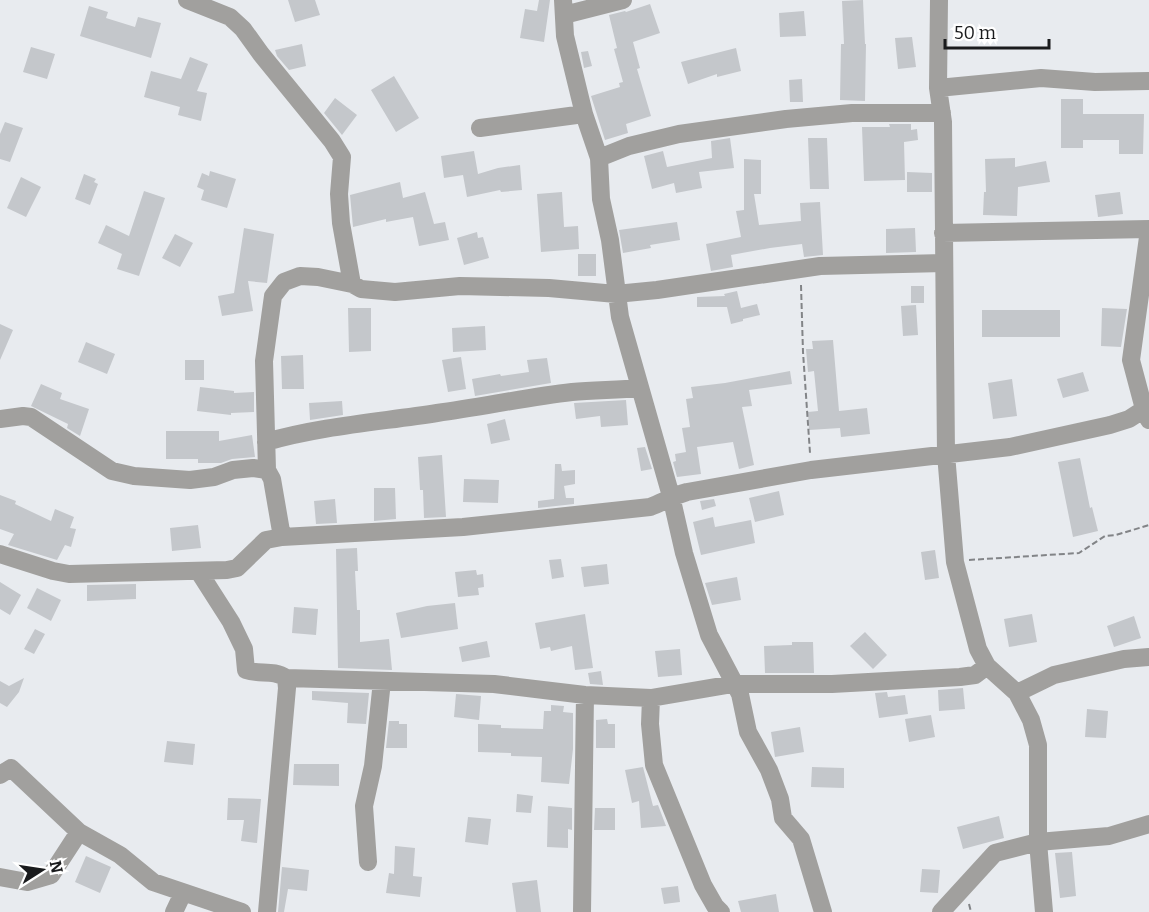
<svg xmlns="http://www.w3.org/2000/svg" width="1149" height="912" font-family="Bitter,serif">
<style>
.building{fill:#c4c7cb}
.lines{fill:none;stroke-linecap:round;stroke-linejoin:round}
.path{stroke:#828487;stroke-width:2;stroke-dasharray:6 3;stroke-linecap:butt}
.minor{stroke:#a1a09e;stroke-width:18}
</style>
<rect width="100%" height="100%" fill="#e8ebef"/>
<path class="building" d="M288 0H315L320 15 295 22Z
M539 0H550L544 42 520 38 525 9 537 11Z
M863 0 865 44H866L865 101 840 100 841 44H844L842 1Z
M650 4 660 33 633 42 640 68 637 69 651 116 626 124 628 133 605 140 591 96 620 87 619 83 623 82 614 49 617 48 609 15 625 11 626 12Z
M89 6 108 12 106 18 135 27 138 17 161 23 151 58 80 36Z
M804 11 806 36 780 37 779 13Z
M912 37 916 67 898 69 895 38Z
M302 44 306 66 289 70 277 56 275 50Z
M31 47 55 54 47 79 23 72Z
M736 48 741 71 717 77V74L688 84 681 62Z
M588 51 592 66 584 68 581 52Z
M190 57 208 64 197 91 207 93 201 121 178 115 180 107 144 97 151 71 181 79Z
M394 76 419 118 396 132 371 90Z
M802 79 803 102H790L789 80Z
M335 98 357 115 342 135 324 113Z
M1061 99H1083V114H1144L1143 154H1119V140H1083V148H1061Z
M5 122 23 128 10 162 0 159V134Z
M889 124H911V130L917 129 918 140 904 142 905 180 864 181 862 127H890Z
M730 138 734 168 699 172 702 188 676 193 674 183 652 189 644 156 663 151 667 167 712 158 711 141Z
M808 138H827L829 189H810Z
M474 151 478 174 498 168 520 165 522 190 501 192 500 190 467 197 463 175 444 178 441 156Z
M1015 158V167L1046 161 1050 182 1018 187 1017 216 983 215 984 192H986L985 159Z
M744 159 761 160V194H754L759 225 801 221 800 203 820 202 823 255 804 257 802 244 770 248 731 255 733 267 711 271 706 244 741 237 736 211 744 210Z
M210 171 236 179 227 208 201 200 204 190 197 187 202 173 209 176Z
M907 172 932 173V192H907Z
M84 174 96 179 94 182 98 184 90 205 75 199Z
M21 177 41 187 26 217 7 208Z
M400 182 403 198 425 192 434 224 445 222 449 240 419 246 413 217 386 222V219L353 227 350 195Z
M144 191 165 198 139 276 117 269 122 254 98 243 106 225 129 236Z
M562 192 564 227 578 226 579 249 541 252 537 194Z
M1120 192 1123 214 1098 217 1095 195Z
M677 222 680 240 650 245 651 248 623 253 619 230Z
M244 228 274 234 267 283 248 281 253 311 222 316 218 296 234 293Z
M915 228 916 252 886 253V229Z
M477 232 478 238 483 237 489 258 464 265 457 238Z
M175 234 193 243 180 267 162 258Z
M578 254H596V276H578Z
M911 286H924V303H911Z
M737 291 741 308 757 304 760 315 743 319V321L731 324 727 307H697V297L725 296 724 294Z
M916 305 918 335 903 336 901 306Z
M348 308H371V351L349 352Z
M1102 308 1127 309 1121 347 1101 346Z
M982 310H1060V337H982Z
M0 324 13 330 0 360Z
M485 326 486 350 453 352 452 328Z
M833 340 839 411 867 408 870 434 841 437 840 428 809 430 808 412 818 411 814 371 808 372 806 349H813L812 341Z
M86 342 115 354 107 374 78 362Z
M303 355 304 389H282L281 356Z
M461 357 466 389 448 392 442 360Z
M547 358 551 383 475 396 472 379 500 374 501 376 529 372 527 360Z
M185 360H204V380H185Z
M790 371 792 384 749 390 752 406 742 407 754 465 739 469 733 442 697 447 701 474 677 477 673 462 676 461 675 454 686 452 682 428 690 427 686 399 693 398 691 387 725 383Z
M1083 372 1089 391 1063 398 1057 379Z
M1012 379 1017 416 993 419 988 383Z
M41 384 62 393 60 399 89 409 80 436 67 428 68 424 31 406Z
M200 387 234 391V393L254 392V412L231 413V415L197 411Z
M626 400 628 425 601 427 600 416 576 419 574 403Z
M342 401 343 415 310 420 309 403Z
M505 419 510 440 491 444 487 424Z
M166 431H219V441L252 435 255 457 232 459 221 463H198V459H166Z
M645 447 652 469 641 471 637 448Z
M442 455 446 517 424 518 423 490H420L418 457Z
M1080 458 1090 508 1092 507 1098 531 1073 537 1058 462Z
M555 464H561L562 471 575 470V484L564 486 566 498H574V504L538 508V501L554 499Z
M464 479 499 480 498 503 463 502Z
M374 488H395L396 519 374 521Z
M779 491 784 515 755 522 749 498Z
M0 495 16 501 15 504 51 521 55 509 74 517 70 528 76 529 71 547 65 545 57 560 8 545 14 534 0 529Z
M335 499 337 523 316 524 314 501Z
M714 499 716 506 702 510 700 501Z
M713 517 715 527 751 520 755 543 701 555 693 522Z
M198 525 201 548 172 551 170 528Z
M357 548 358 571H355L357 610H360V642L389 639 392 670 338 668 336 549Z
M935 550 939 578 925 580 921 552Z
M561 559 564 577 552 579 549 560Z
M607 564 609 584 584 587 581 567Z
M476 570 477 575 483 574 484 587 478 588 479 595 458 597 455 572Z
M737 577 741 600 712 605 705 583Z
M0 582 21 595 10 615 0 609Z
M136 584V599L87 601V585Z
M37 588 61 600 51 621 27 608Z
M455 603 458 629 401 638 396 613 427 606Z
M294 607 318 609 316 635 292 633Z
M585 614 593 668 575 670 572 646 551 651 550 647 540 649 535 623Z
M1032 614 1037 642 1009 647 1004 619Z
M1134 616 1141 638 1114 647 1107 626Z
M35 629 45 634 34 654 24 649Z
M865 632 887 655 873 669 850 646Z
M487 641 490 657 462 662 459 647Z
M792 642H813L814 673H765L764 646 792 645Z
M680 649 682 675 658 677 655 651Z
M601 671 603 685 590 684 588 673Z
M24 678 19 692 7 707 0 703V681L9 686Z
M963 688 965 709 939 711 938 690Z
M312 691 369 693 366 724 347 723 348 703 312 700Z
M887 692 888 697 905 695 908 714 879 718 875 693Z
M456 694 481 696 479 720 454 717Z
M551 705 564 706 563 712 573 713V749L569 784 541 782 542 757 511 756V753L478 752V724L501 725V728L543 729 544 711H551Z
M1087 709 1108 711 1106 738 1085 737Z
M931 715 935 737 909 742 905 719Z
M607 719 608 724H615V748H596V720Z
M389 721H399V724H407V748H386Z
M800 727 804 752 775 757 771 732Z
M167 741 195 744 193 765 164 762Z
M294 764H339V786L293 785Z
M643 767 653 806 658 805 666 826 641 828 639 801 632 803 625 770Z
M812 767 844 768V788L811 787Z
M517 794 533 796 531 813 516 812Z
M228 798 261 799 257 843 241 841 244 820H227Z
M548 806 572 808V830L568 829V848L547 847Z
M595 808H615V830H594Z
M999 816 1004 838 963 849 957 827Z
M468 817 491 819 488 845 465 842Z
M395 846 415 848 413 876 422 877 420 897 386 893 389 873 394 874Z
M1072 852 1076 896 1060 898 1055 853Z
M86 856 111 867 100 893 75 882Z
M282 867 309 870 307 891 288 889 284 912H278Z
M922 869 940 870 938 893 920 892Z
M537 880 541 912H516L512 883Z
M678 886 680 902 664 904 661 888Z
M776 894 779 912H741L738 901Z"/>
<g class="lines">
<path class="path" d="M801 285 803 352 810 453
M969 560 1079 553 1105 536 1116 535 1149 525
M969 904 971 912"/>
<path class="minor" d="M187 0 230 17 243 29 261 54 332 141 342 157 339 194 341 223 352 284
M563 0 565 36 584 114 599 158 601 199 610 240 620 317 671 496 684 553 709 635 740 694 748 732 769 770 780 799 783 818 801 839 823 912
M939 0 938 88 943 122 946 454 955 562 978 649 987 666 1017 693 1031 720 1038 745V842L1044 912
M564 15 623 0
M938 88 1041 78 1095 82 1149 81
M480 128 584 114
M599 158 629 146 679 134 786 119 852 113H942
M943 233 1149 229
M0 419 23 416 31 417 112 471 134 476 190 480 214 477 233 470 253 468 267 470 272 479 282 537
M1149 420 1144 409 1131 360 1149 230
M266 442C322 426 379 422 437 413 482 407 527 397 572 392 595 390 618 390 640 388
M267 470 264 361 273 296 284 282 300 276 318 277 352 284 361 289 395 292 460 286 549 288 616 294 657 290 820 266 944 263
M0 554 53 571 69 574 227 570 237 568 266 540 282 537 463 527 650 507C663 502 673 496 687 492L811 470 1010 447 1110 425 1129 419 1149 406
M199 572 231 622 244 649 246 670C260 675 273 669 286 678L287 688 267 912
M286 678 494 684 585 695 651 698 650 724 654 765 703 885 715 906 721 912
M1017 693 1054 675 1124 659 1149 657
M651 698 733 684H832L960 677 975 675 987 666
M0 775 11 768 79 832 120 855 153 882 242 912
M368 862 364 806 373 766 382 681
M0 877 27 882 51 875 79 832
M174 912 183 893
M582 912 585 695
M941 912 995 853 1038 842 1109 836 1149 824"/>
</g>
<g transform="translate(42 870) rotate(78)" stroke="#ffffff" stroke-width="4.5" paint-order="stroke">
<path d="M0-4.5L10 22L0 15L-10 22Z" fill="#1a1b1d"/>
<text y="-9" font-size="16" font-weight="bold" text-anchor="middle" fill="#1a1b1d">N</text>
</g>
<path d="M945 39v9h104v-9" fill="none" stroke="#1a1b1d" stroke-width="3"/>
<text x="954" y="39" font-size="18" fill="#1a1b1d" stroke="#ffffff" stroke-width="4.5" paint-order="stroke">50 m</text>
</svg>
